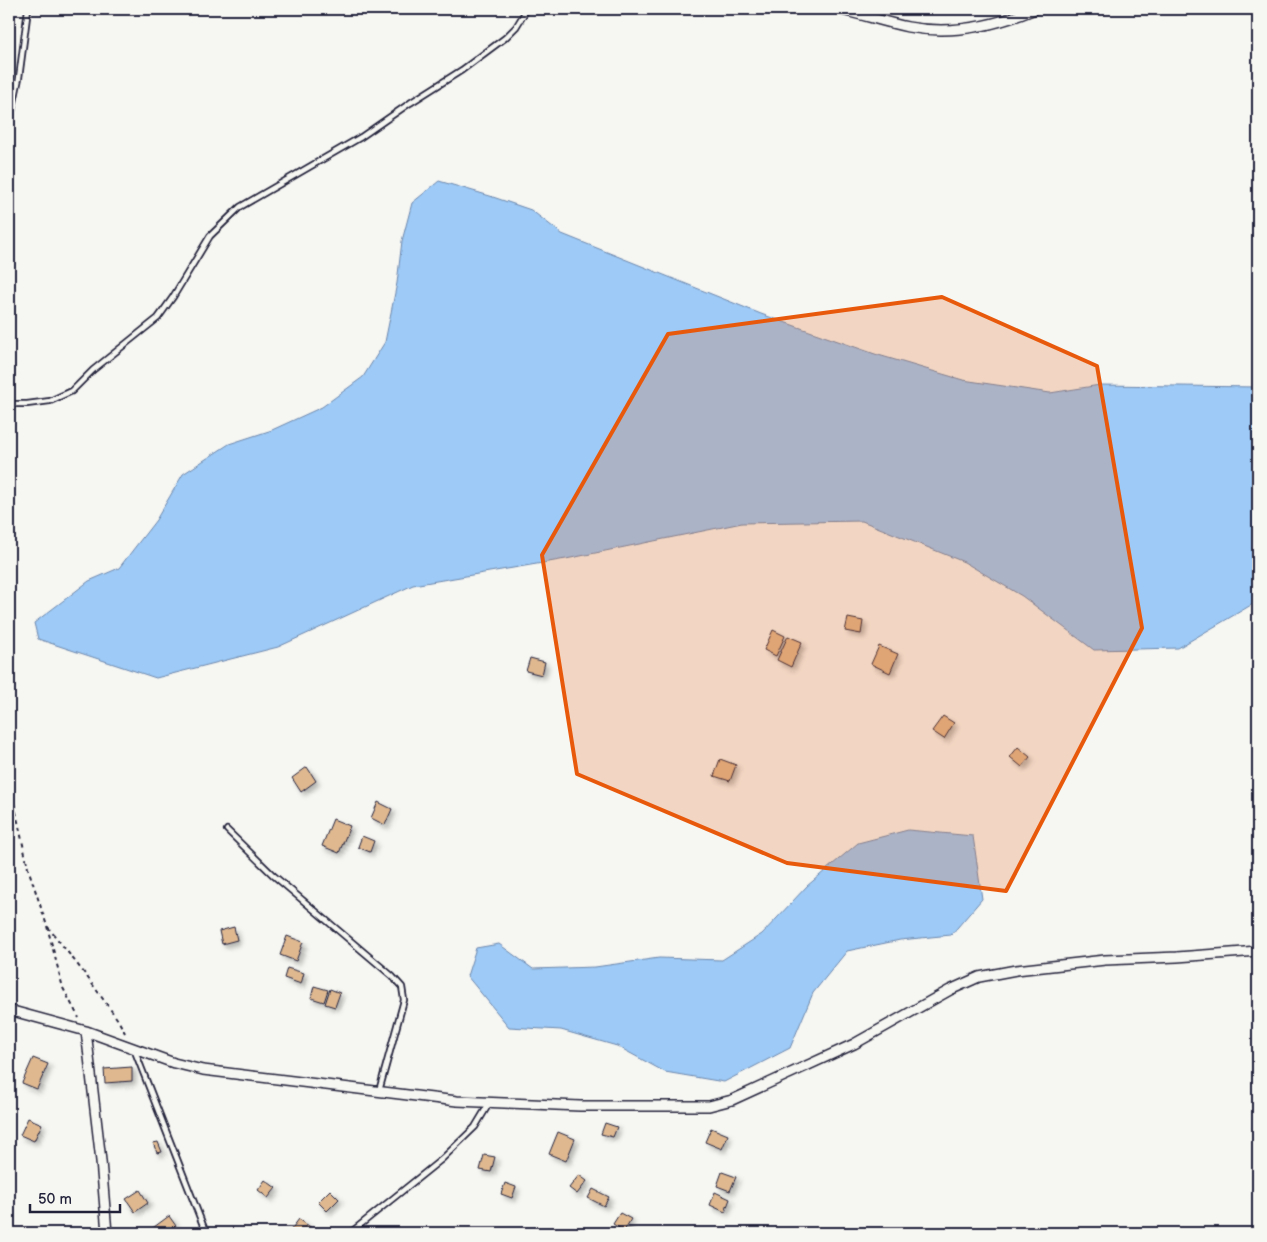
<svg xmlns="http://www.w3.org/2000/svg" width="1267" height="1242" font-family="'Balsamiq Sans',sans-serif">
<style>
.water{fill:#9dcaf7;stroke:#6c87ac}
.building{fill:#dfb890;stroke:#22223b;filter:url(#shadow)}
.lines{fill:none;stroke-linecap:round;stroke-linejoin:round}
.service-casing{stroke:#22223b;stroke-width:8}
.minor-casing{stroke:#22223b;stroke-width:12}
.path{stroke:#22223b;stroke-width:2;stroke-dasharray:4 4;stroke-linecap:butt}
.service{stroke:#f6f6f2;stroke-width:4.5}
.minor{stroke:#f6f6f2;stroke-width:9}
.marked{fill:#e8590c;fill-opacity:0.2;stroke:#e8590c;stroke-width:4;stroke-linejoin:round}
</style>
<defs>
<filter id="shadow"><feDropShadow dx="3.5" dy="3.5" stdDeviation="2.5" flood-color="#0004"/></filter>
</defs>
<rect width="100%" height="100%" fill="#f6f6f2"/>
<filter id="ink" filterUnits="userSpaceOnUse"><feTurbulence type="fractalNoise" baseFrequency=".02" numOctaves="2"/><feDisplacementMap in="SourceGraphic" scale="10" xChannelSelector="R" yChannelSelector="G"/><feConvolveMatrix kernelMatrix="1 2 1 2 8 2 1 2 1" color-interpolation-filters="sRGB"/></filter>
<g filter="url(#ink)">
<path class="water" d="M439 181 490 196 531 210 562 234 761 314 875 354 963 380 1050 393 1100 385 1258 387V601L1178 648 1094 650 1022 596 964 562 862 521 742 523 566 559 413 585 278 647 156 678 38 639 34 623 89 581 119 568 156 520 183 474 229 444 272 430 322 407 363 377 385 342 397 283 402 241 412 203Z
M908 830 973 836 982 899 951 935 900 940 847 951 813 993 790 1048 724 1082 665 1072 617 1046 561 1030 509 1027 467 976 476 948 499 944 533 969 595 967 659 958 722 960 762 934 807 886 858 843Z"/>
<path class="building" d="M848 618 863 621 861 634 845 631Z
M773 630 785 636 776 656 764 650Z
M788 636 802 642 791 667 777 660Z
M879 646 898 654 890 673 871 664Z
M530 658 545 662 542 675 526 671Z
M943 716 954 723 944 739 932 731Z
M1018 747 1030 757 1022 767 1010 757Z
M720 759 736 765 730 781 714 776Z
M307 767 316 781 301 792 292 778Z
M378 802 392 809 385 825 371 818Z
M333 819 350 826 339 853 322 846Z
M362 836 374 841 370 852 358 847Z
M234 927 237 940 222 944 219 931Z
M287 936 303 942 296 961 280 955Z
M287 968 304 973 301 984 284 978Z
M314 986 328 990 324 1002 311 998Z
M330 989 340 993 335 1007 325 1004Z
M33 1058 48 1064 37 1089 22 1083Z
M132 1067V1081L105 1083 104 1069Z
M28 1118 42 1124 34 1141 20 1135Z
M605 1123 617 1127 613 1137 601 1134Z
M711 1128 728 1135 722 1149 705 1142Z
M558 1132 575 1139 566 1161 549 1154Z
M158 1142 162 1152 157 1153 153 1143Z
M484 1155 495 1157 491 1172 480 1170Z
M722 1172 736 1177 730 1191 717 1186Z
M579 1175 587 1181 577 1194 569 1188Z
M265 1180 276 1188 268 1198 258 1190Z
M505 1183 516 1187 512 1198 501 1194Z
M593 1189 609 1197 604 1206 588 1198Z
M140 1190 148 1203 135 1212 126 1199Z
M330 1190 339 1199 327 1211 318 1202Z
M715 1192 730 1199 725 1212 710 1205Z
M620 1213 631 1219 624 1231 613 1224Z
M169 1216 176 1226 166 1233H152L150 1230Z
M299 1219 316 1231 314 1233H293L290 1231Z"/>
<g class="lines">
<g class="service-casing">
<path id="service" d="M9 126 19 78 28 9
M9 404H27L50 401 72 391 93 370 158 318 173 297 210 236 240 207 361 137 410 103 462 70 505 38 516 27 527 9
M227 830 273 875 392 976 402 987 404 1000 379 1091
M134 1049 206 1233
M350 1233 442 1159 475 1127 490 1102"/>
</g>
<g class="minor-casing">
<path id="minor" d="M837 9C861 14 884 22 908 27 951 35 995 26 1035 9
M9 1010 86 1031 174 1063 203 1070 457 1101 580 1106H709L732 1100 854 1044 950 990 979 977 1016 970 1105 960 1177 957 1258 951
M86 1031 101 1161 107 1233"/>
</g>
<path class="path" d="M9 780 28 868 47 926 85 974 118 1020 125 1033
M47 926 63 988 79 1018"/>
<use href="#service" class="service"/>
<use href="#minor" class="minor"/>
</g>
</g>
<path class="marked" d="M942 297 1097 366 1142 628 1006 891 787 863 577 774 542 555 668 334Z"/>
<rect width="1267" height="1242" fill="none" stroke="#f6f6f2" stroke-width="30"/>
<rect x="15" y="15" width="1237" height="1212" fill="none" stroke="#22223b" stroke-width="2" filter="url(#ink)"/>
<path d="M30 1204v8h90v-8" fill="none" stroke="#22223b" stroke-width="2.5"/>
<text x="38" y="1204" font-size="15" fill="#22223b" stroke="#f6f6f2" stroke-width="4" paint-order="stroke">50 m</text>
</svg>
